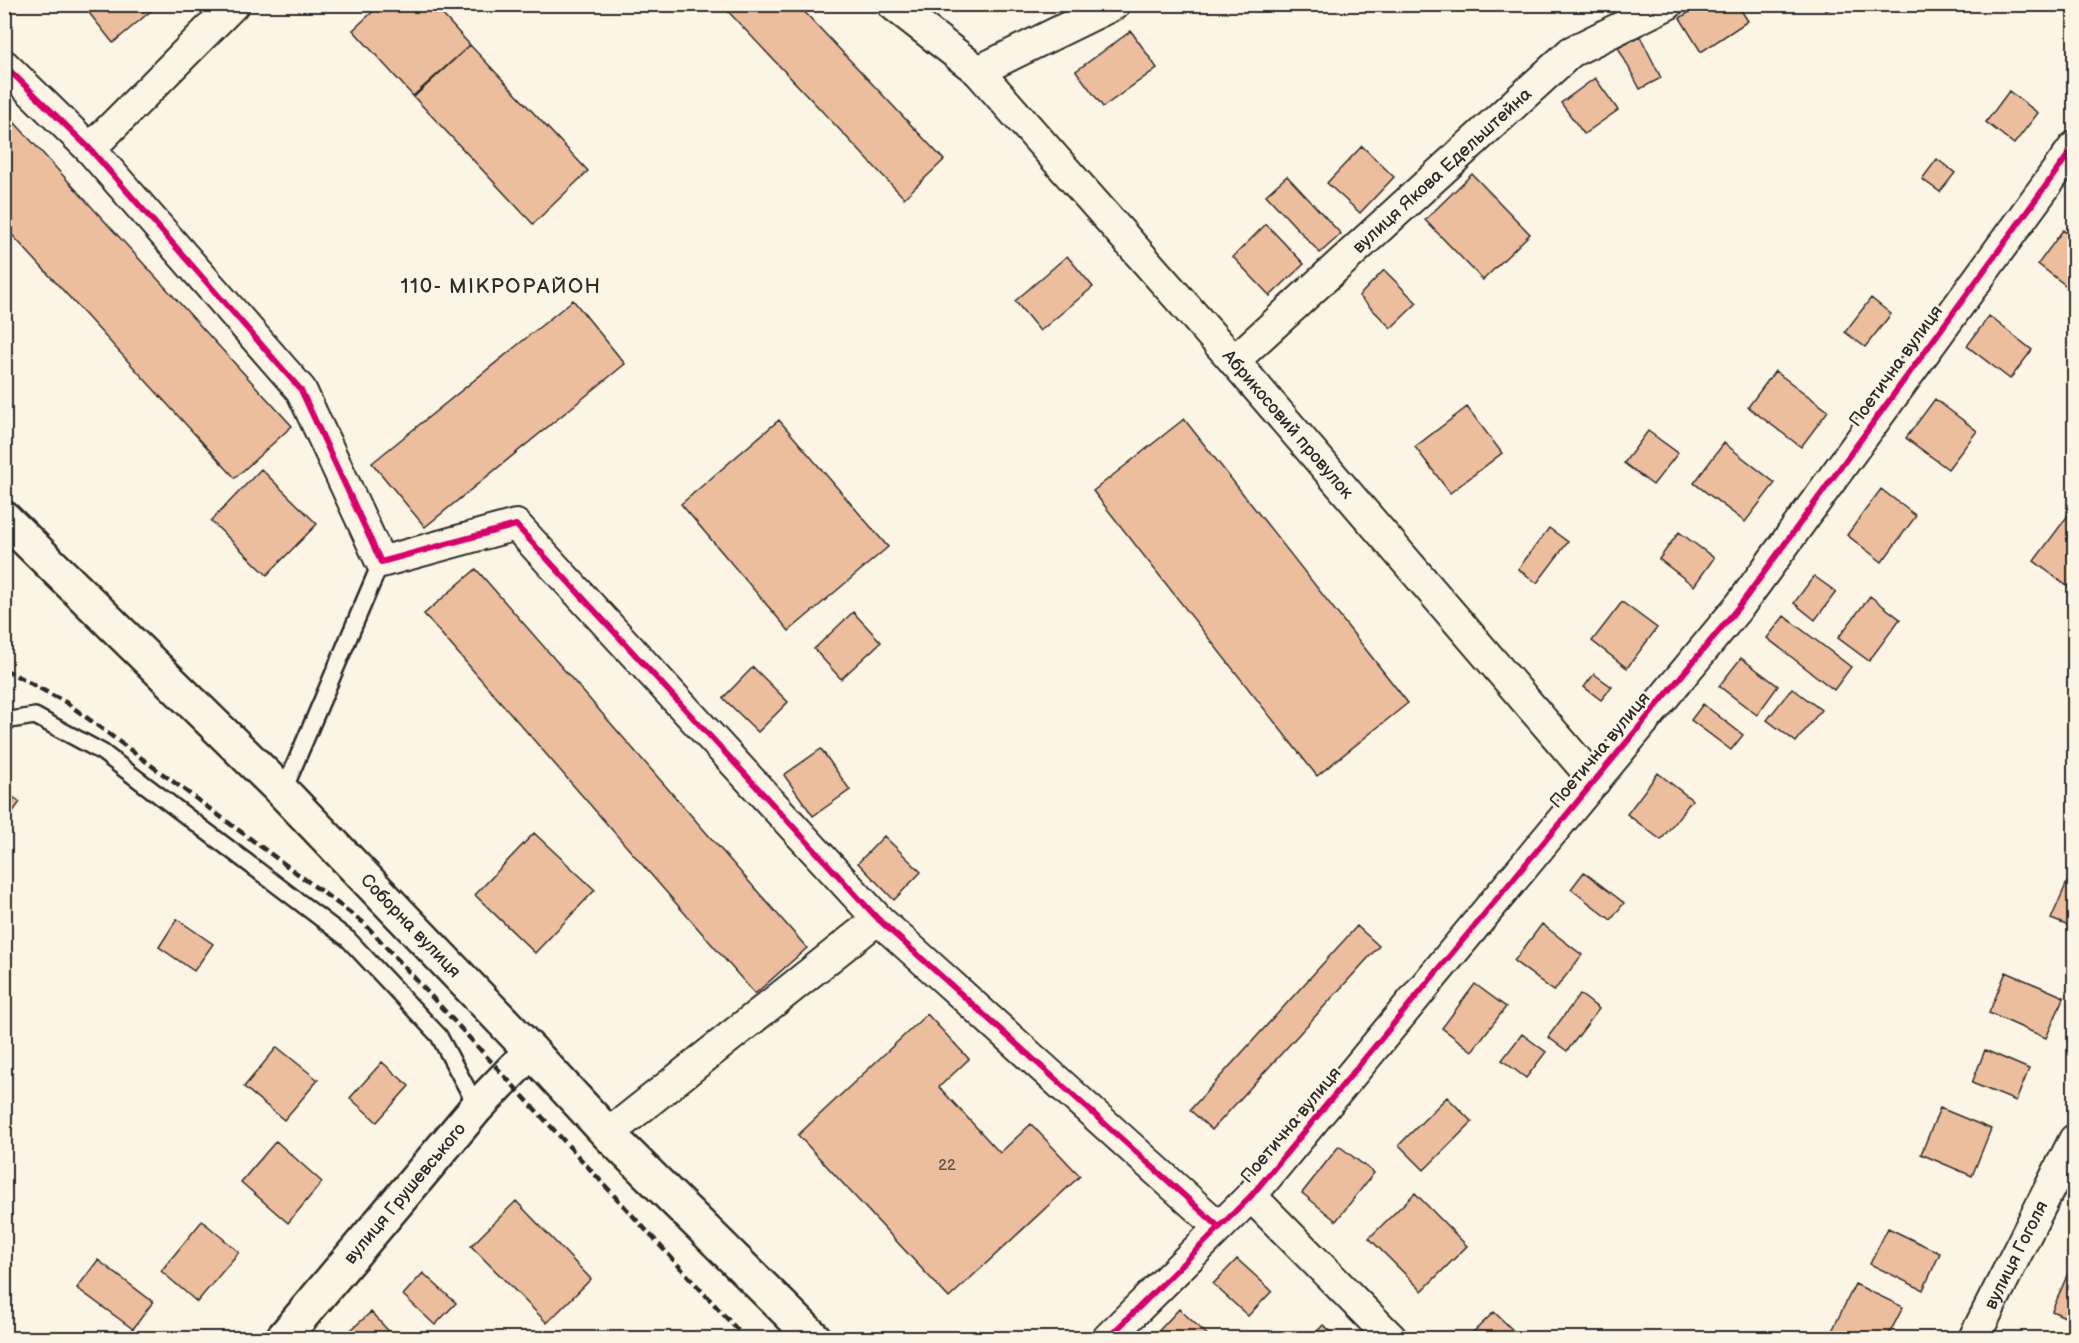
<svg xmlns="http://www.w3.org/2000/svg" width="2079" height="1343" font-family="'Balsamiq Sans',sans-serif">
<style>
.building{fill:#edbe9d;stroke:#2b2b2b;stroke-width:1.5}
.lines{fill:none;stroke-linecap:round;stroke-linejoin:round}
.lane-casing{stroke:#2b2b2b;stroke-width:20}
.street-casing{stroke:#2b2b2b;stroke-width:34}
.secondary-casing{stroke:#2b2b2b;stroke-width:38}
.lane{stroke:#fcf5e5;stroke-width:15}
.street{stroke:#fcf5e5;stroke-width:30}
.secondary{stroke:#fcf5e5;stroke-width:33}
.rail{stroke:#2b2b2b;stroke-width:4.5;stroke-dasharray:9 4.5;stroke-linecap:butt}
.cycleway-casing{stroke:#fcf5e5;stroke-width:10}
.cycleway{stroke:#d6006c;stroke-width:6}
.labels{text-anchor:middle;dominant-baseline:central;stroke-width:5;stroke-linejoin:round;paint-order:stroke}
.number-label{font-size:15px;fill:#5c5048}
.street-label{font-size:18px;fill:#2b2b2b;stroke:#fcf5e5}
.quarter-label{font-size:21px;letter-spacing:1.5px;fill:#2b2b2b;stroke:#fcf5e5}
</style>
<rect width="100%" height="100%" fill="#fcf5e5"/>
<filter id="ink" filterUnits="userSpaceOnUse"><feTurbulence type="fractalNoise" baseFrequency=".0167" numOctaves="2"/><feDisplacementMap in="SourceGraphic" scale="12" xChannelSelector="R" yChannelSelector="G"/><feConvolveMatrix kernelMatrix="1 2 1 2 8 2 1 2 1" color-interpolation-filters="sRGB"/></filter>
<g filter="url(#ink)">
<path class="building" d="M82 4H159L113 43Z
M381 4H433L470 45 413 96 353 30Z
M721 4H797L944 160 904 198Z
M1702 4H1737L1748 21 1701 52 1680 18Z
M1822 4H1840L1825 11Z
M1131 31 1157 68 1103 107 1076 71Z
M1640 36 1661 78 1640 89 1618 47Z
M470 45 588 171 533 224 414 97Z
M1595 78 1618 110 1584 134 1561 103Z
M2009 91 2038 113 2014 144 1986 122Z
M4 111 292 426 235 478 4 226Z
M1362 146 1394 177 1360 213 1327 183Z
M1937 159 1955 173 1940 192 1922 179Z
M1472 174 1530 234 1483 280 1425 220Z
M1287 176 1341 234 1320 253 1266 195Z
M1266 224 1304 264 1270 296 1233 257Z
M2063 230 2074 239V281L2069 288 2038 264Z
M1067 256 1093 287 1040 331 1015 301Z
M1384 270 1417 303 1391 328 1359 296Z
M1871 298 1891 314 1865 347 1845 332Z
M573 300 625 364 425 527 372 463Z
M1989 316 2032 350 2010 379 1967 346Z
M1775 371 1828 411 1801 447 1748 407Z
M1935 399 1977 431 1948 469 1906 438Z
M1467 407 1502 453 1450 493 1415 447Z
M1184 419 1408 703 1317 776 1093 491Z
M779 420 888 547 789 631 681 504Z
M1648 431 1678 453 1653 485 1624 463Z
M1724 443 1775 483 1745 522 1694 483Z
M261 469 317 524 267 575 211 521Z
M1881 489 1916 516 1882 562 1847 535Z
M2069 514 2074 518V585L2071 589 2034 561Z
M1549 528 1568 542 1537 583 1518 569Z
M1679 532 1714 558 1694 586 1659 559Z
M476 569 807 948 755 994 424 614Z
M1814 576 1836 592 1815 620 1794 603Z
M1870 596 1900 619 1869 661 1838 638Z
M1622 602 1657 628 1627 668 1592 641Z
M853 612 881 642 841 679 814 649Z
M1784 616 1851 667 1834 690 1767 638Z
M1741 658 1778 686 1757 715 1719 686Z
M753 667 788 702 758 732 723 698Z
M1594 674 1612 687 1601 700 1584 687Z
M1792 688 1821 710 1796 742 1767 720Z
M1703 704 1743 735 1731 750 1691 720Z
M821 749 850 790 813 816 784 775Z
M1658 773 1692 800 1661 840 1627 814Z
M4 791 20 802 4 824Z
M534 833 595 890 535 953 475 895Z
M884 836 921 872 894 900 858 863Z
M1584 872 1624 903 1611 920 1571 889Z
M2071 873 2074 875V928L2051 919Z
M177 919 213 944 194 971 159 947Z
M1542 924 1582 955 1554 991 1514 961Z
M1357 926 1379 946 1212 1130 1190 1110Z
M2006 972 2064 997 2046 1038 1989 1013Z
M1475 984 1506 1007 1472 1051 1442 1028Z
M1580 994 1599 1009 1567 1051 1548 1037Z
M927 1014 969 1059 939 1087 1000 1153 1031 1124 1080 1176 949 1298 798 1135Z
M1522 1034 1546 1052 1526 1078 1502 1060Z
M277 1047 318 1080 284 1120 244 1087Z
M1985 1050 2029 1069 2016 1101 1972 1083Z
M382 1062 409 1086 377 1122 350 1098Z
M1447 1097 1472 1122 1424 1170 1399 1145Z
M1940 1108 1991 1129 1972 1176 1921 1154Z
M276 1141 322 1182 288 1223 241 1182Z
M1339 1146 1374 1173 1336 1221 1302 1193Z
M1415 1193 1467 1246 1422 1291 1369 1238Z
M516 1201 591 1279 547 1323 471 1246Z
M202 1221 239 1252 197 1302 161 1271Z
M1888 1228 1940 1253 1923 1290 1870 1264Z
M1237 1259 1272 1291 1248 1316 1213 1284Z
M2074 1259V1321L2052 1311Z
M98 1260 153 1302 133 1329 77 1288Z
M423 1273 456 1303 435 1325 403 1295Z
M1855 1284 1903 1307 1887 1338H1838L1830 1335Z
M1179 1309 1211 1338H1159L1155 1335Z
M371 1312 395 1338H342Z
M1494 1312 1521 1338H1467Z
M1323 1325 1339 1338H1311Z"/>
<g class="lines">
<g class="lane-casing">
<path id="lane" d="M4 721 35 716 102 752 348 939 439 1036 477 1107
M283 792 381 562"/>
</g>
<g class="street-casing">
<g id="street">
<path id="s1" d="M892 4 978 71 1234 361 1595 781"/>
<path d="M4 65 90 149 301 390 381 562 516 525 878 919 1219 1227"/>
<path d="M978 71 1115 4"/>
<path d="M90 149 234 4"/>
<path id="s2" d="M1234 361 1571 52 1668 4"/>
<path d="M608 1134 878 919"/>
<path d="M1251 1196 1391 1338"/>
<path d="M1108 1338 1251 1196 1741 604 2074 147"/>
<path id="s3" d="M1974 1338 2074 1140"/>
</g>
</g>
<g class="secondary-casing">
<g id="secondary">
<path id="s4" d="M4 518 283 792 531 1051 608 1134 814 1338"/>
<path id="s5" d="M283 1338 477 1107 531 1051"/>
</g>
</g>
<use href="#lane" class="lane"/>
<use href="#street" class="street"/>
<use href="#secondary" class="secondary"/>
<path class="rail" d="M4 669 67 703 364 923 745 1338"/>
<g class="cycleway-casing">
<path id="cycleway" d="M4 65 90 149 301 390 381 562 516 525 878 919 1219 1227
M1108 1338 1251 1196 1741 604 2074 147"/>
</g>
<use href="#cycleway" class="cycleway"/>
</g>
</g>
<g class="labels">
<g class="number-label">
<text x="947" y="1165">22</text>
</g>
<g class="street-label">
<text stroke="none"><textPath href="#s2" startOffset="282">вулиця Якова Едельштейна</textPath></text>
<text transform="translate(1896 366) rotate(-54)">Поетична вулиця</text>
<text stroke="none"><textPath href="#s1" startOffset="579">Абрикосовий провулок</textPath></text>
<text transform="translate(1600 750) rotate(-50)">Поетична вулиця</text>
<text stroke="none"><textPath href="#s4" startOffset="576">Соборна вулиця</textPath></text>
<text transform="translate(1291 1125) rotate(-50)">Поетична вулиця</text>
<text stroke="none"><textPath href="#s5" startOffset="189">вулиця Грушевського</textPath></text>
<text stroke="none"><textPath href="#s3" startOffset="93">вулиця Гоголя</textPath></text>
</g>
<g class="quarter-label">
<text x="501" y="286">110- МІКРОРАЙОН</text>
</g>
</g>
<rect width="2079" height="1343" fill="none" stroke="#fcf5e5" stroke-width="24"/>
<rect x="12" y="12" width="2055" height="1319" fill="none" stroke="#2b2b2b" stroke-width="2" filter="url(#ink)"/>
</svg>
